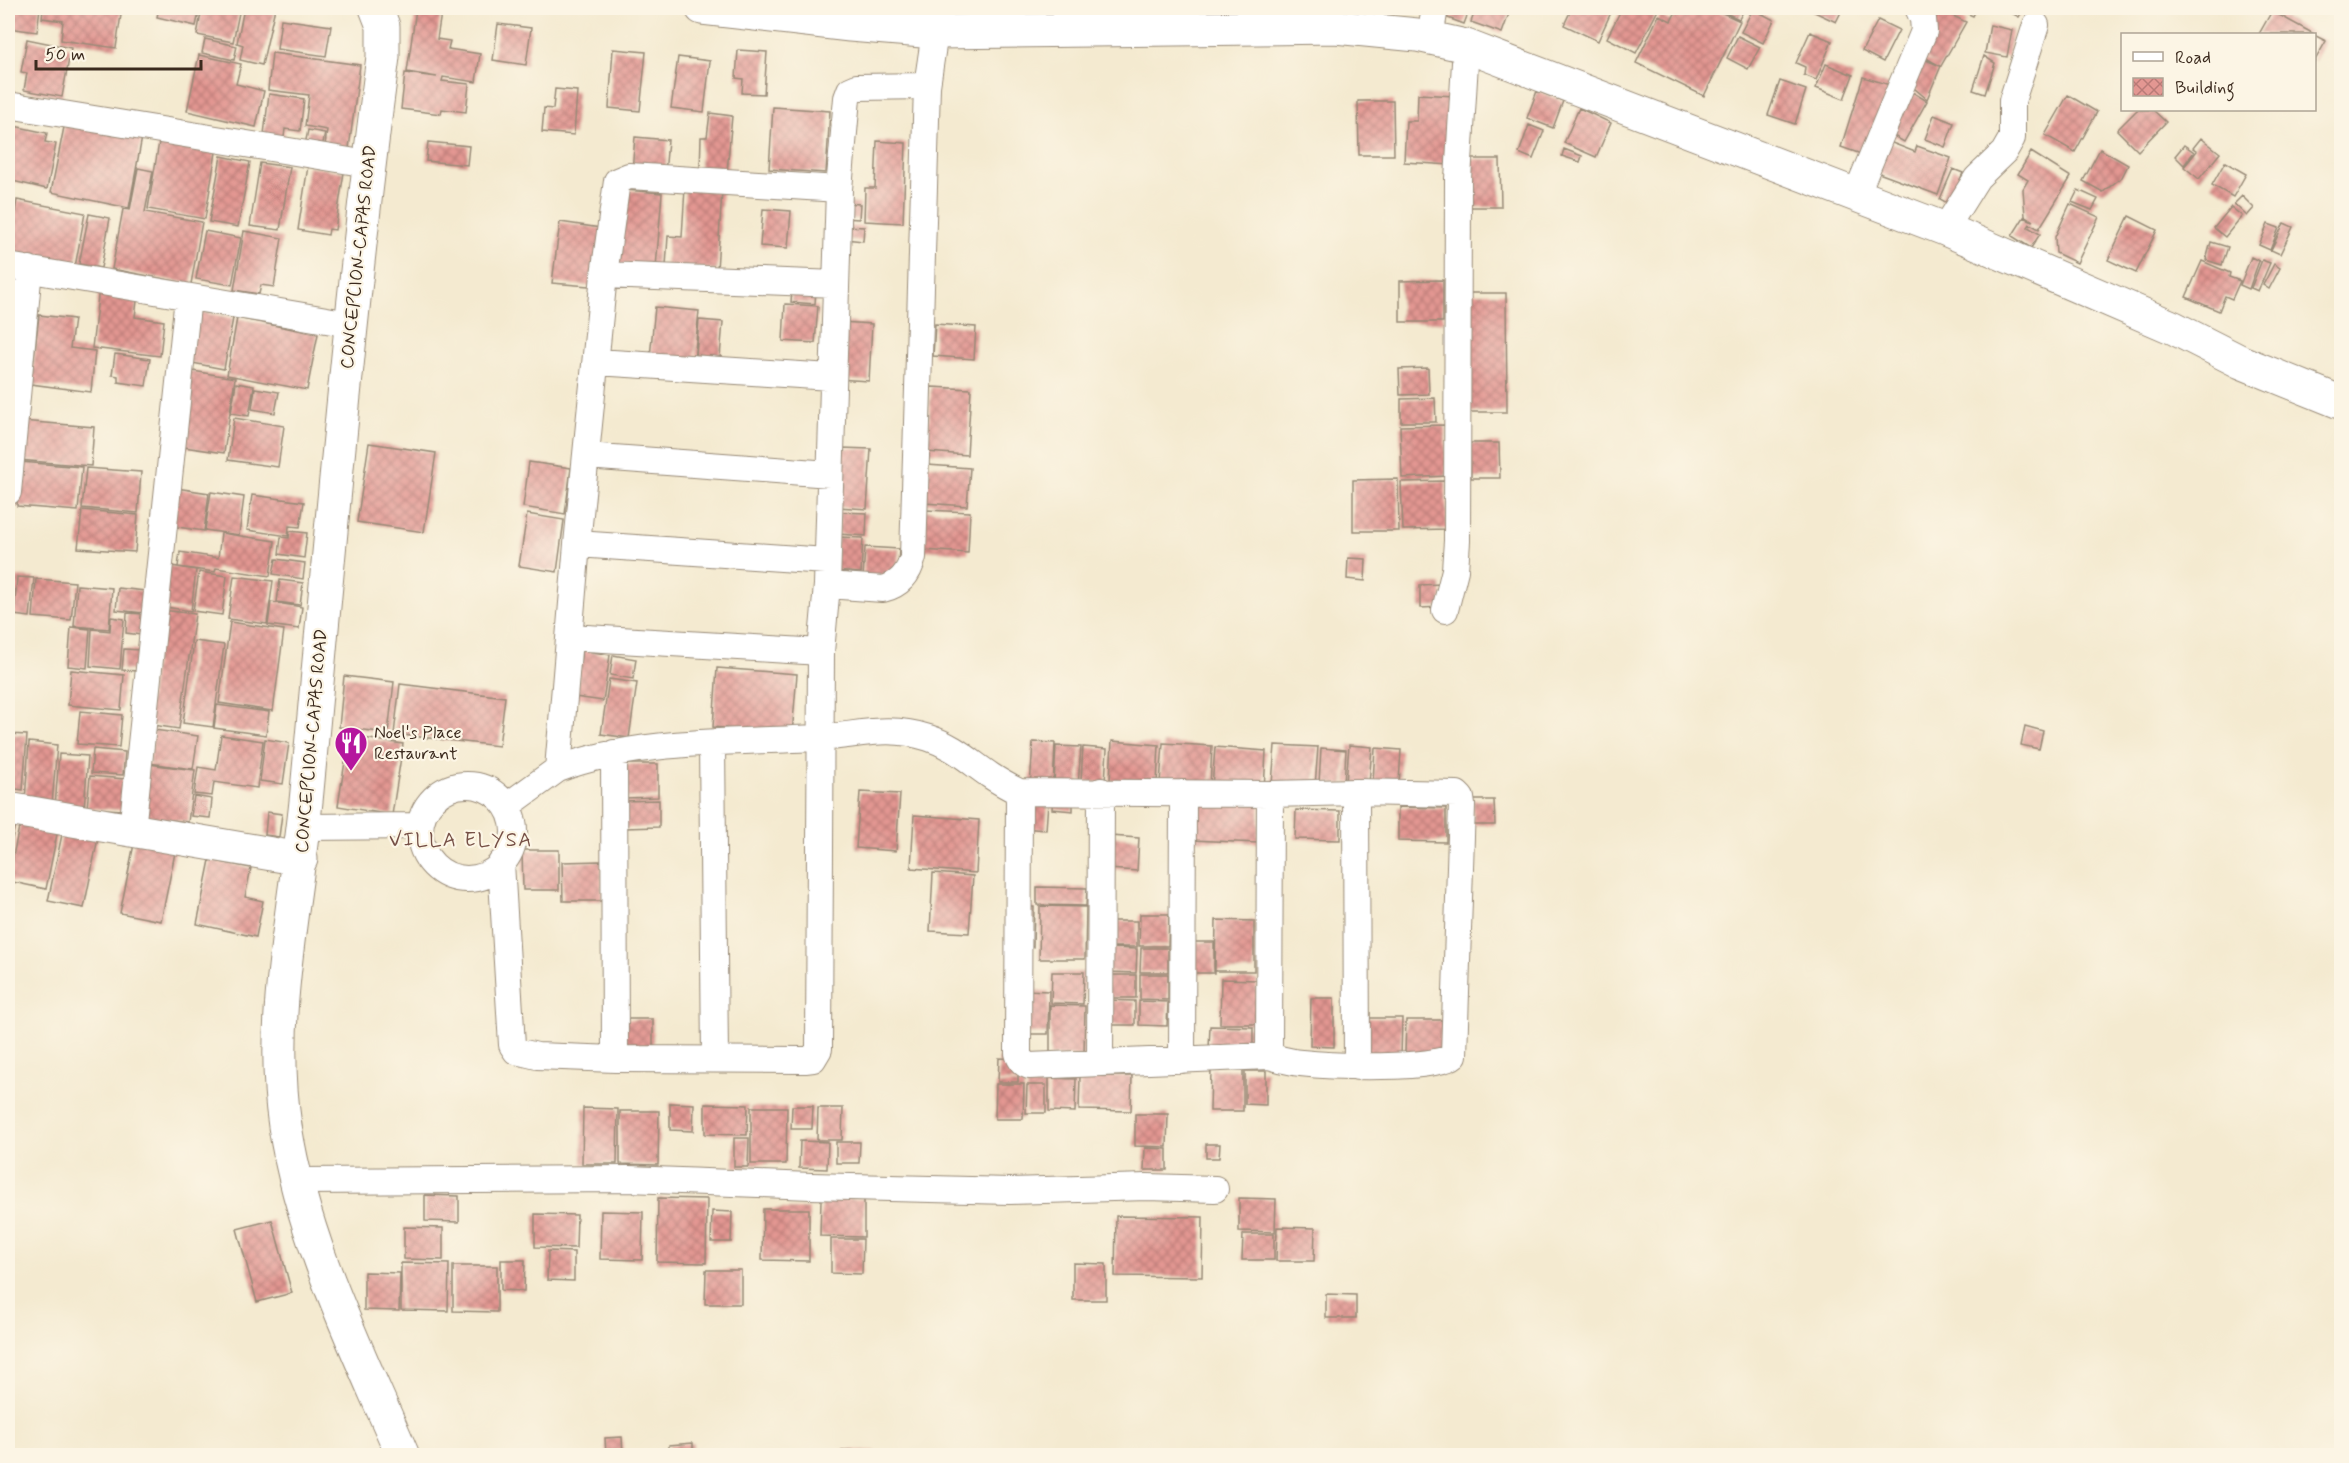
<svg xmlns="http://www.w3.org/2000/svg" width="2349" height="1463" font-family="Mynerve,sans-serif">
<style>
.building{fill:url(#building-cross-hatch)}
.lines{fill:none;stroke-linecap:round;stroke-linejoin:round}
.street-casing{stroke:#988a77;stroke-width:28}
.secondary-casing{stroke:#988a77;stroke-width:35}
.primary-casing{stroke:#988a77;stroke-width:35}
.street{stroke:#fff;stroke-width:26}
.secondary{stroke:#fff;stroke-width:33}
.primary{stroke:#fff;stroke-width:33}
.labels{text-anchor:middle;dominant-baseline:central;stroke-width:4.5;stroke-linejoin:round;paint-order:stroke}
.street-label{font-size:18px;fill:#3b2a1e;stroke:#fcf5e5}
.poi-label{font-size:18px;fill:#3b2a1e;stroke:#fcf5e5;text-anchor:start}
.neighbourhood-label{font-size:20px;letter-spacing:1.5px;fill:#765047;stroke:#fcf5e5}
</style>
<defs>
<pattern id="building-cross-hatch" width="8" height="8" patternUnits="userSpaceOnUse" patternTransform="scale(1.5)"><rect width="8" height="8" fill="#e39792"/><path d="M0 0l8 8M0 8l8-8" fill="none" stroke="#b97b77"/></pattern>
</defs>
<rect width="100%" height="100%" fill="#fcf5e5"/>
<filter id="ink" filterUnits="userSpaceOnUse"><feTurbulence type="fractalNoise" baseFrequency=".0167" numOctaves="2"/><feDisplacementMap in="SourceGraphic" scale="12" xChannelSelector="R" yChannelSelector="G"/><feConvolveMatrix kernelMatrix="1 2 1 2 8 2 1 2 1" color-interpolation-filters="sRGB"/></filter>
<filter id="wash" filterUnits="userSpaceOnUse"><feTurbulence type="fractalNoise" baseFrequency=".008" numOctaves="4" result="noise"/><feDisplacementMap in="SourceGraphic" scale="24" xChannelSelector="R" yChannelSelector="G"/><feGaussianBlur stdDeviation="1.35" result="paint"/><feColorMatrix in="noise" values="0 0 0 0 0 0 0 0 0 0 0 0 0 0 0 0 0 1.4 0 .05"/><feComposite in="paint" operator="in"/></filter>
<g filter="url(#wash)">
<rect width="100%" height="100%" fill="#f4ead0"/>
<g id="blocks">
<path class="building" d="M8 8H40L37 32 8 28Z
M43 8H122L116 48 61 40 63 21 42 18Z
M159 8H200L196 26 157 17Z
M202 8H240L233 42 197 35Z
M244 8H275L262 65 240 60 243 45 237 43Z
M1313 8 1330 10V8H1351L1350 17 1312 23Z
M1353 8H1387L1386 16 1353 13Z
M1443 8H1470L1464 24 1440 15Z
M1476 8H1511L1502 33 1471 22Z
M1572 8H1613L1598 41 1564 25Z
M1622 8H1659L1636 53 1607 38Z
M1678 8H1712L1740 21 1704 96 1636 63 1659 15 1671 21Z
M1715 8H1745L1739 19Z
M1806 8H1843L1836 22Z
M1937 8 1966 22 1941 66 1927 99 1908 83 1919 57 1940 66 1919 54 1926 29Z
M1955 8H1977L1973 16Z
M2005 8H2024L2019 17 2004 9Z
M416 9 441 13 437 39 450 41 448 49 480 54 476 82 443 77 442 81 469 84 466 112 442 109 441 114 401 109 405 73 437 77 407 72Z
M1753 9 1774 20 1763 43 1741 32Z
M2272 11 2314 34H2259Z
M281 19 331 26 326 56 277 49Z
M1878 20 1899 30 1883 62 1862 51Z
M498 24 531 28 526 65 493 60Z
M1990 25 2012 30 2007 57 1985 53Z
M1810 32 1832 41 1816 80 1804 75 1805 67 1796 63Z
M2314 35 2326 41 2314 62Z
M1738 36 1760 47 1748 69 1727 58Z
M27 39 71 48 62 97 24 90 27 73 21 72Z
M205 39 237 46 234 60 202 53Z
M613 49 646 52 640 111 609 108Z
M738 50 767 52 764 94 742 93 743 79 736 78Z
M272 53 360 65 348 156 324 153 327 130 305 126 309 95 268 90Z
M199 55 241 64 236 84 264 91 256 127 187 111Z
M1984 56 1995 63 1985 94 1973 90Z
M678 57 710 61 704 112 671 108Z
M1826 64 1853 75 1844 99 1816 88Z
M1863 77 1890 85 1867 156 1841 147Z
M1780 81 1806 90 1795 124 1768 115Z
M555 89 577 91 574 135 542 132 544 108 553 109Z
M1909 90 1927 101 1904 142 1885 131Z
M1537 91 1563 101 1553 128 1527 118Z
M269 94 304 99 300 131 285 129 283 145 263 142Z
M1418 94 1455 96 1451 165 1404 162 1406 121H1417Z
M2068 95 2097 112 2075 152 2045 135Z
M1358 101H1393L1394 155H1359Z
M773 107 830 111 826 173 769 169Z
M1579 108 1611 123 1596 157 1564 143Z
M2137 110H2153L2166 122 2138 151 2117 130Z
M710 113 732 116 727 172 700 171 701 137H707Z
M1934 115 1954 123 1945 147 1925 139Z
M65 122 142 137 129 208 51 192Z
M1529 125 1544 131 1533 159 1519 153Z
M14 126 47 133 45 142 56 144 47 189 8 180V160Z
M308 130 325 133 322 148 305 145Z
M635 137 668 140 665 174 632 171Z
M2201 138 2220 153 2199 179 2184 167 2197 151 2193 148Z
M877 141 906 143 903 223 864 221 865 188H875Z
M1887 141 1915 152 1917 146 1951 158 1938 195 1876 172Z
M159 142 216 152 205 219 148 209Z
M428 142 469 146 467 165 426 161Z
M2184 145 2194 152 2184 165 2175 156Z
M1564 149 1582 156 1580 162 1562 156Z
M2100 149 2128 165 2122 177 2103 192 2083 181Z
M2031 152 2071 177 2039 229 2030 224 2028 227 2040 234 2031 248 2012 236 2024 217 2033 221 2025 216 2023 189 2028 180 2018 174Z
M221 156 250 162 238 227 209 222Z
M1470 159H1500L1501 207H1470Z
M2225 162 2246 174 2233 197 2212 185Z
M260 163 290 167 280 230 250 226Z
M308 166 344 172 335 230 329 229 328 235 298 230Z
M138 168 153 171 145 212 202 222 191 284 112 269 123 209 130 210Z
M1953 169 1963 173 1949 204 1940 199Z
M685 188 722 191 717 270 666 266 668 236 682 237Z
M625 190 662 193 656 268 619 265Z
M2078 190 2098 199 2092 210 2072 202Z
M2242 196 2254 208 2247 216 2234 204Z
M17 200 85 213 75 267 8 254Z
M845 203 860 204 859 219 844 218Z
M2070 204 2099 217 2077 263 2056 253 2055 237Z
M2231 207 2242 216 2225 237 2214 228Z
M763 209 791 211 788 248 760 246Z
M89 214 110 218 101 268 79 264Z
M2129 216 2157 230 2136 273 2108 260Z
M560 222 607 229 601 287 552 283Z
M2284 223 2293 227 2280 254 2271 250Z
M2268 224 2279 228 2270 250 2259 245Z
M846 226 864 227 863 241 845 239Z
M205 231 241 238 232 285 196 279Z
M244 231 282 238 274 287 261 285 259 294 234 290Z
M2211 242 2228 247 2222 265 2206 260Z
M2251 257 2259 261 2249 289 2240 285Z
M2262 260 2270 263 2258 291 2251 288Z
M2202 261 2230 273 2229 277 2240 281 2232 299 2225 296 2219 311 2186 297Z
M2274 264 2280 268 2269 289 2263 285Z
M8 276 19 278 14 319 8 318Z
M1443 280V322H1400V281Z
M99 288 138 293 135 317 164 321 160 356 92 348Z
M792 288 816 290 815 304 791 302Z
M1463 293H1506L1507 412H1463Z
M785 304 818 306 815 343 783 341Z
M655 307 699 311 694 361 650 357Z
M196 311 233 318 224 369 187 362Z
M39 315 74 319 70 348 95 351 91 392 31 384Z
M237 318 318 334 307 390 227 375Z
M699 320 723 322 720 357 696 355Z
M841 322 872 324 869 381 837 379Z
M935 324 976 327 974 359 933 356Z
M115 354 150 359 146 386 118 382V376L112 375Z
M1428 368 1429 394 1400 395 1399 369Z
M187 370 235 378 224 453 184 447 189 412 181 411Z
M236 383 254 386 249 416 231 413Z
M931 387 971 389 967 455 927 452Z
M255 388 279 392 275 413 252 409Z
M1435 398 1436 422H1401V399Z
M234 418 284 426 278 467 228 460Z
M21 421 94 427 91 466 18 460Z
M1445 425 1447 476 1402 478 1400 426Z
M369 443 436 453 424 532 357 522Z
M1470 443H1499L1500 478H1471Z
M841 448 871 449 867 509 838 507Z
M20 462 82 467 78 511 17 506Z
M529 462 571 468 565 514 523 507Z
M927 465 970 468 967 506 924 503Z
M86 468 141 472 138 513 82 508Z
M1398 479 1399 531H1353V480Z
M1446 481 1447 529 1403 530 1401 482Z
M176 488 209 493 204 531 171 526Z
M211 492 244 497 239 535 205 530Z
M252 495 304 502 300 527 289 526 288 536 247 530Z
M82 510 138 515 135 552 78 548Z
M925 510 970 512 968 553 923 550Z
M839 512 867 513 866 536 838 534Z
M527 514 564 520 557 572 519 566Z
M290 531 307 533 304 558 279 554 281 537 289 538Z
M221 533 275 541 270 576 216 568 215 572 178 567 180 552 218 558Z
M837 537 863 538 861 573 835 571Z
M865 547 899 549 897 580 863 578Z
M1348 558 1366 559 1365 581 1347 579Z
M276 559 305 563 303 579 273 574Z
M165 565 196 570 191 611 159 606Z
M199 572 227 576 222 615 193 611Z
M234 576 273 581 267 624 228 619Z
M17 577 34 578 30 617 14 615Z
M36 579 75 582 71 620 33 617Z
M280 580 303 583 300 605 277 602Z
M1441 584 1442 607 1420 608V585Z
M77 585 112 588 109 629 74 626Z
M118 588 145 591 144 613 116 610Z
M271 602 302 607 299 629 268 625Z
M162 610 195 614 179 729 146 724Z
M127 613 143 614 141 635 126 633Z
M111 617 124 619 120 669 90 666 92 629 110 631Z
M230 622 284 630 273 711 219 703Z
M71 627 90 629 87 668 68 666Z
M194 641 224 645 213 727 183 723Z
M124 649 140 650 138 671 122 670Z
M582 650 610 655 603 701 575 697Z
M613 655 636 659 633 679 610 675Z
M717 668 797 674 792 734 713 727Z
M71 670 124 675 121 710 68 705Z
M344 676 394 682 388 733 339 727Z
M609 679 637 683 629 738 601 734Z
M400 684 505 697 499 746 394 734Z
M217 705 269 712 266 735 214 728Z
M80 711 122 715 119 747 77 744Z
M2025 726 2043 731 2039 749 2021 745Z
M154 730 198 736 193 769 149 763Z
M8 734 27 735 23 790 8 788Z
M221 735 263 741 257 788 214 782 212 796 194 794 198 767 216 770Z
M349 736 403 744 392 815 338 806Z
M265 739 289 743 283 784 260 781Z
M1112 741 1159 745 1157 784 1110 781Z
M29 742 57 745 52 804 25 801Z
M1033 742 1055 743 1053 789 1030 787Z
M1163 743 1212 746 1210 787 1160 783Z
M1275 745 1318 747 1315 787 1272 784Z
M1349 745 1372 747 1369 784 1346 783Z
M1056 746 1081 747 1078 786 1054 784Z
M1083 747 1107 749 1105 783 1081 781Z
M1215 747 1266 751 1264 791 1212 788Z
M1321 748 1346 750 1344 784 1319 783Z
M1375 748 1401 750 1399 783 1373 781Z
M93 749 125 752 123 775 91 773Z
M59 754 88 756 84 810 55 807Z
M148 764 195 770 188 822 141 816Z
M624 764H658V797L625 798Z
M90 776 125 779 123 810 87 808Z
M860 792 900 794 896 851 856 848Z
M194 796 212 799 210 818 191 816Z
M1053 797 1073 799V811L1052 809Z
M1194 797 1260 800 1258 843 1192 840Z
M659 800V827L624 828 623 801Z
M1473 800H1494L1495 825H1473Z
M1024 801 1048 802 1046 830 1022 828Z
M1398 807 1446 808V842L1398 841Z
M1296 810 1340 811V840L1295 839Z
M267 812 282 814 279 837 265 835Z
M914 815 979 820 976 873 911 868Z
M8 816 16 818 9 856H8Z
M21 817 59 824 46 889 8 881Z
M64 825 99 833 84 908 48 901Z
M1110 836 1139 838 1137 871 1108 869Z
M135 839 176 848 161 921 120 913Z
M522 850H559V890H523Z
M210 860 251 868 245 897 263 901 256 937 197 924Z
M602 861V901H563L562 862Z
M933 873 973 876 969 933 930 931Z
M1037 887 1087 888 1086 906 1037 905Z
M1040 906 1086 907 1085 959H1039Z
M1021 907H1034L1033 947H1020Z
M1140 914H1169L1168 946H1139Z
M1216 920 1254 921V971H1215Z
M1108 921H1137V947H1108Z
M1189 942H1214V973H1188Z
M1107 948 1137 949 1136 973 1107 972Z
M1141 948H1168V972H1140Z
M1052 972H1084L1083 1004 1051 1003Z
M1140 974H1168V1000L1140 999Z
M1107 975H1136V998H1107Z
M1221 979 1257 980 1256 1024H1220Z
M1024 990 1049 991 1048 1034H1024Z
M1311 998H1334V1047L1310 1046Z
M1107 1000 1135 1001V1025H1107Z
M1139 1001 1168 1002 1167 1026 1139 1025Z
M1050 1005 1085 1006 1084 1056H1050Z
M1364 1018H1402L1401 1059 1363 1058Z
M625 1019H653V1056L625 1055Z
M1406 1020H1449V1054L1405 1053Z
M1210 1026 1253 1027V1050L1209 1049Z
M999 1058 1018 1059V1082H998Z
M1211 1069 1243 1070V1111H1210Z
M1245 1071H1266V1105L1245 1104Z
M1080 1076H1132L1131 1111 1079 1110Z
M1049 1078 1076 1079 1075 1112 1049 1111Z
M996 1084H1024L1023 1119H995Z
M1027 1085H1046V1113H1026Z
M670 1103 694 1104 693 1131 670 1130Z
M705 1104 748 1105 747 1135 705 1134Z
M792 1106H813L812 1129H791Z
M751 1107H787L786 1164H751Z
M583 1108 618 1109 617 1164H582Z
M818 1108H843L842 1140H817Z
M620 1111H659L658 1165 620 1164Z
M1135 1114H1168L1167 1147 1135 1146Z
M734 1138H749L748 1167H734Z
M800 1141 828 1142 827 1169 799 1168Z
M836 1142H860L859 1163H836Z
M1206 1144H1220L1219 1158H1206Z
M1145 1148 1167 1149V1170H1144Z
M425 1195 459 1196V1222L425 1221Z
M658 1198 707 1199 706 1263 657 1262Z
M1239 1198 1276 1199 1275 1232 1239 1231Z
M821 1199H864V1237L820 1236Z
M763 1209H809V1261L762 1260Z
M601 1211 643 1212 642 1260 600 1259Z
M712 1211 732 1212 731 1242H711Z
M535 1214 577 1215 576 1248 535 1247Z
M1116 1216 1203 1217 1202 1277 1115 1276Z
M272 1220 292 1293 257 1302 237 1229Z
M404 1227 443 1228V1260L404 1259Z
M1277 1227 1315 1228 1314 1261H1276Z
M1243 1234H1274V1260H1242Z
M831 1239H863L862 1274 831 1273Z
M548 1251 574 1252V1281L547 1280Z
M501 1260H525L524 1291 501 1290Z
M401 1263 449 1264 448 1311 401 1310Z
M1073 1263 1106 1264V1300H1073Z
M453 1266H497V1312L453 1311Z
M706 1270H741V1304H705Z
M364 1272 400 1273 399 1311 364 1310Z
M1326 1294 1356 1295V1318H1326Z
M622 1437 623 1455H606L605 1438Z
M693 1443V1455H669V1445Z
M842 1450 875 1451V1455H842Z"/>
</g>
</g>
<g filter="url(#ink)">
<use href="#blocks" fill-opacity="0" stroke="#988a77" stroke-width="1.5"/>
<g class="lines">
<g class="street-casing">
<path id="street" d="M1430 37 1435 8
M8 105 368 164
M1856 195 1924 31 1923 19 1918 8
M1945 229 1977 178 2004 152 2012 138V101L2036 25
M8 266 350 324
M604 275 836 284
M597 362 831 377
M586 456 830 474
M8 492 29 269
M577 544 826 561
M827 585 883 589C899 585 909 574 913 557L927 86 935 32
M1445 610 1455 570 1457 541 1458 179 1466 46
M570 637 821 652
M712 743 715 1059
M614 753 615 1059
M558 769C640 739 729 743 816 738 858 736 886 724 929 738 954 746 970 762 991 776 1000 782 1009 787 1019 792L1270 794 1356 792 1457 794 1461 798 1462 805 1454 1055C1437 1071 1327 1066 1301 1063 1290 1062 1280 1059 1269 1056L1029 1066C1023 1064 1020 1060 1018 1053L1019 792
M420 832a47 47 0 1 1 94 0a47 47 0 1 1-94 0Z
M1356 792 1357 1067
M507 806 558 769 577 544 604 275 617 181 629 176 839 189
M304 827 420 826
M132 830 188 297
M501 863 512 1045 516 1051 537 1056 615 1059 805 1060 813 1059 819 1049 821 652 827 585 839 189 847 98 850 90 857 87 927 86
M1269 1056 1270 794
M1182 1060 1183 793
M1100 1063 1101 791
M296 1181 629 1179 811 1186 1010 1191 1147 1187 1215 1189"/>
</g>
<g class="secondary-casing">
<path id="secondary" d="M702 8 850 25 935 32 1335 27 1417 35 1466 46 1945 229 2174 328 2241 362 2342 403
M8 809 301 859"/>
</g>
<g class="primary-casing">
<path id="primary" d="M376 8 383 26V57C350 301 330 546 307 791 297 902 268 1014 285 1126 303 1242 357 1348 403 1456"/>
</g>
<use href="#street" class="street"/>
<use href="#secondary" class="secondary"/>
<use href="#primary" class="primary"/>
</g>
</g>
<defs>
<g id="restaurant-pin" transform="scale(1.725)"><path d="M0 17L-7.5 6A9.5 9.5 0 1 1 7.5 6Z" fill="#b5179e" stroke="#fcf5e5"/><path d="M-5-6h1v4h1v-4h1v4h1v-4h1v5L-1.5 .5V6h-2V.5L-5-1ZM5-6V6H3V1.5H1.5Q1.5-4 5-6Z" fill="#fff"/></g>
</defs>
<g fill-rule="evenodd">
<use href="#restaurant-pin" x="351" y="743"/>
</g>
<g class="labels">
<g class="street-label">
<text transform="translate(359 257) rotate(-84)">CONCEPCION-CAPAS ROAD</text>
<text transform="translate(312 741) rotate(-85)">CONCEPCION-CAPAS ROAD</text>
</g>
<g class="poi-label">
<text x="374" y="733">Noel's Place<tspan x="374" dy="21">Restaurant</tspan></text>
</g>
<g class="neighbourhood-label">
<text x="461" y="840">VILLA ELYSA</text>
</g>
</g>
<rect width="2349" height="1463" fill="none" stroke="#fcf5e5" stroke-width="30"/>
<rect x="2121" y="33" width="195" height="78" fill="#fcf5e5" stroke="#afa495" stroke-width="1.5"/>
<rect x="2133" y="52" width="30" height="9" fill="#ffffff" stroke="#afa495" stroke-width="1.5"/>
<text x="2175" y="63" font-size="18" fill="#3b2a1e">Road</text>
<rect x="2133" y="78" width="30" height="18" fill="url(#building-cross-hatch)" stroke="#afa495" stroke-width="1.5"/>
<text x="2175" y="93" font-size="18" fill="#3b2a1e">Building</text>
<path d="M36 60v9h165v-9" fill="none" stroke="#3b2a1e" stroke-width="3"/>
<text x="45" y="60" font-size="18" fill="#3b2a1e" stroke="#fcf5e5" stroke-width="4.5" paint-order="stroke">50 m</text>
</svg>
